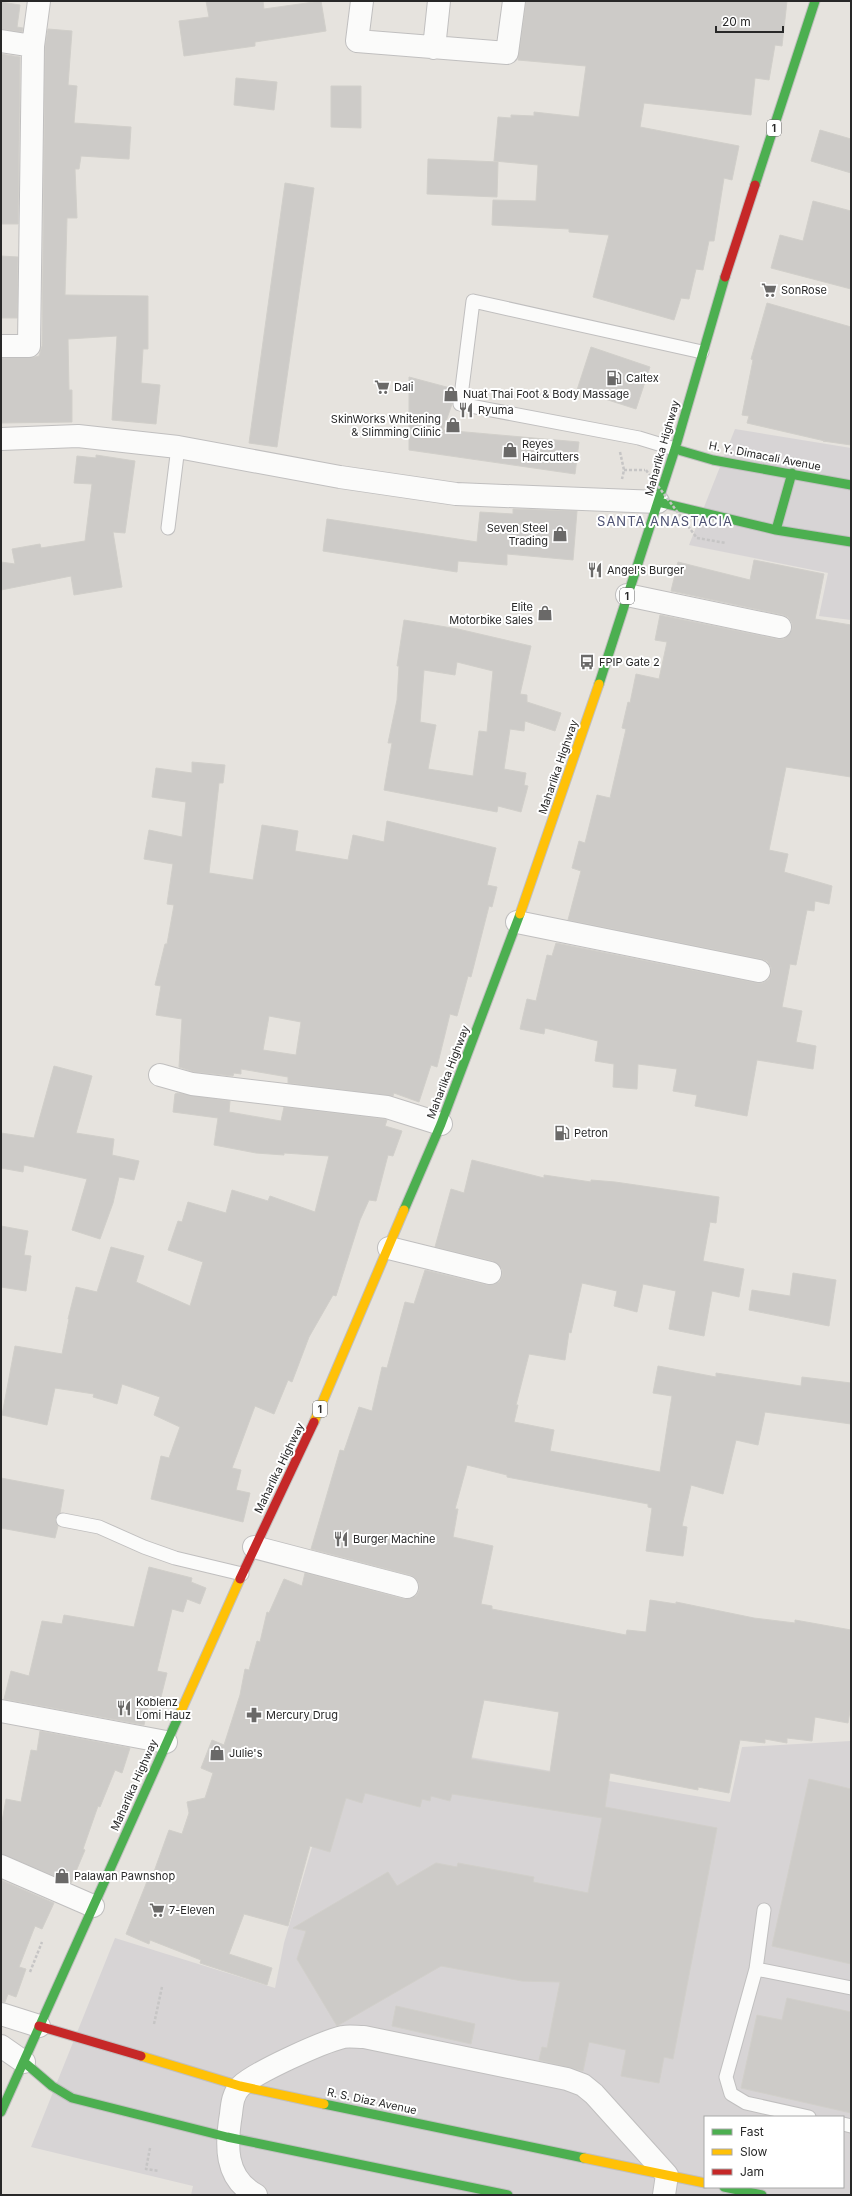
<svg xmlns="http://www.w3.org/2000/svg" width="852" height="2196" font-family="Inter,sans-serif">
<style>
.industrial{fill:#d7d4d5;fill-rule:evenodd}
.building{fill:#cdcbc8;stroke:#d1cfca;fill-rule:evenodd}
.lines{fill:none;stroke-linecap:round;stroke-linejoin:round}
.lane-casing{stroke:#c0bfbf;stroke-width:15}
.street-casing{stroke:#c0bfbf;stroke-width:24}
.fast-casing{stroke:#c0bfbf;stroke-width:11}
.slow-casing{stroke:#c0bfbf;stroke-width:11}
.jam-casing{stroke:#c0bfbf;stroke-width:11}
.path{stroke:#c6c5c5;stroke-width:2.5;stroke-dasharray:3 2;stroke-linecap:butt}
.lane{stroke:#fbfbfa;stroke-width:13}
.street{stroke:#fbfbfa;stroke-width:22}
.fast{stroke:#4caf50;stroke-width:9}
.slow{stroke:#ffc107;stroke-width:9}
.jam{stroke:#c62828;stroke-width:9}
.path-bridge{stroke:#c6c5c5;stroke-width:2.5;stroke-dasharray:3 2;stroke-linecap:butt}
.labels{text-anchor:middle;dominant-baseline:central;stroke-width:4;stroke-linejoin:round;paint-order:stroke}
.shield{fill:#fff;stroke:#686868;stroke-width:1}
.shield-label{font-size:10px;font-weight:bold;fill:#282828}
.poi-label{font-size:11px;fill:#282828;stroke:#fff;text-anchor:start}
.street-label{font-size:11px;fill:#282828;stroke:#fff}
.quarter-label{font-size:13px;letter-spacing:1px;fill:#4e5273;stroke:#fff}
</style>
<rect width="100%" height="100%" fill="#e6e3de"/>
<path class="industrial" d="M735 429 851 448V620L819 616 828 573 689 545Z
M851 1741V2195H191L193 2186 31 2147 115 1938 275 1988 284 1943 339 1755 464 1756 730 1802 742 1747ZM705 2117H843V2187H705Z"/>
<path class="building" d="M206 1H263L264 9 321 1 326 31 255 42V46L184 56 179 21 209 17Z
M526 1H787L782 46 775 45 769 80 755 78 751 115 644 103 640 127 739 146 732 180 724 178 714 241H709L703 270 696 269 689 299 681 298 674 320 593 297 609 235 569 232V229L492 225 493 200 536 201 538 165 494 161 498 117 511 118V115L534 116V112L579 117 586 66 518 60Z
M1 2 20 5 17 27 23 28 22 32 1 29Z
M48 29 72 31 68 85 77 86 74 123 131 127 129 159 81 156 79 169H75L77 218H67L65 295 148 296V349H143L141 383 160 385 156 424 112 420 117 336 68 339 69 390H72V422L1 423V358L35 357 39 356 42 346 45 47Z
M1 54 20 57 18 224H1Z
M236 78 277 82 274 110 234 105Z
M331 86H361V128L331 127Z
M820 130 851 139V173L811 161Z
M428 159 498 162 497 197 427 194Z
M285 183 314 188 277 447 249 443Z
M813 201 851 211V289L771 268 780 235 803 241Z
M1 256 18 257 17 318H1Z
M767 303 851 327V445L823 441H825L747 423 749 416 742 415 753 360 751 359Z
M591 347 650 367 636 409 577 390Z
M409 377 454 389 452 404 443 430 579 442 575 474 409 450Z
M96 455 135 461 125 533 113 532 122 587 74 595 71 576 1 590V562L15 564 12 549 40 544 41 548 85 541 92 484 74 483 77 456 96 458Z
M513 509 577 511 573 560 507 554V565L458 561 457 572 323 551 327 519 477 542 480 512 513 514Z
M754 560 824 574 815 619 851 625V777L786 767 769 850 788 854 784 872 832 886 829 904 815 901 814 911 807 910 796 965 790 964 782 1007 802 1011 796 1042 816 1046 813 1069 757 1060 747 1116 695 1106 697 1095 673 1091 677 1069 638 1064 637 1089 613 1087 614 1064 595 1061 598 1041 545 1028 544 1034 520 1029 527 999 536 1001 547 955 552 956 556 943 757 983H763L769 979 771 973V967L767 961 761 959 568 920 581 871 572 868 579 841 585 843 597 795 610 798 626 729 622 728 628 702 630 703 636 674 659 679 667 642 655 640 660 615 777 639H784L792 630V623L788 617 783 615 671 591 678 562 750 580Z
M404 620 458 629 531 646 520 694 527 695V702L561 713 555 731 525 721 524 731 510 729 504 769 526 773 524 785 528 786 521 812 498 806 497 812 384 790 392 743H388L397 700 399 666H397ZM457 662 493 671 487 732 479 731 473 776 428 769 436 725 420 722 424 670 455 675Z
M192 762 225 765 223 783H219L209 873 253 880 262 825 298 831 295 851 348 860 353 835 384 842 387 821 496 848 487 885 497 887 492 907 489 906 471 977 468 976 457 1016 450 1014 437 1067 431 1065 419 1102 394 1093 393 1096 288 1083V1077L241 1069V1074L234 1073 233 1076 194 1072 179 1067 182 1019 156 1015 161 986 155 985 165 944H167L174 905 167 904 173 864 144 859 149 830 182 837 186 802 152 797 156 768 192 773ZM269 1016 301 1022 296 1055 263 1050Z
M54 1066 92 1076 76 1133 114 1139 112 1155 139 1161 134 1180 119 1177 113 1203 100 1239 72 1230 87 1179 24 1165 23 1172 1 1168V1133L34 1138Z
M177 1093 230 1101 229 1112 281 1121 284 1107 384 1119 387 1120 385 1126 402 1131 393 1156 388 1155 376 1201 369 1200 360 1220 336 1296 333 1295 309 1337 292 1382 288 1380 274 1414 255 1406 232 1468 241 1470 236 1490 250 1493 243 1522 151 1499 161 1456 169 1458 180 1427 154 1415 160 1397 122 1384 117 1404 93 1397 94 1394 55 1388 47 1425 2 1415 15 1346 62 1354 69 1319H68L76 1287 97 1292 111 1247 144 1256 136 1282 190 1306 203 1262 168 1250 178 1221 182 1222 188 1202 226 1213 232 1190 268 1201 270 1196 315 1212 329 1156 284 1153V1155L256 1153 214 1145 218 1118 173 1112 175 1094Z
M472 1160 544 1178V1175L591 1182V1180L615 1182 719 1197 716 1223 710 1222 703 1261 744 1269 739 1297 712 1291 704 1336 669 1329 676 1291 643 1284 637 1312 614 1306 617 1291 582 1283 571 1333 569 1332 565 1360 529 1354 516 1405H518L514 1422 554 1430 550 1451 660 1472 672 1396 653 1393 658 1366 716 1377V1373L801 1386 802 1377 851 1383V1424L765 1412 758 1445 736 1440 723 1494 691 1485 682 1526 687 1527 683 1556 646 1551 652 1508 648 1507V1504L507 1477V1475L467 1465 455 1509H458L453 1537 493 1546 481 1604 492 1606V1609L626 1635 627 1630 646 1632 650 1600 676 1604V1602L754 1618 795 1623V1620L851 1630V1705L848 1723 815 1717 812 1741 787 1738V1743L765 1739V1743L740 1740 729 1793 698 1787V1790L610 1773 605 1807 717 1828 673 2059 664 2057 659 2083 621 2076 626 2050 589 2042 583 2071 539 2060 542 2047 547 2048 560 1982 522 1981 441 1966 337 2026 297 1959 306 1931 293 1928 388 1872 397 1886 436 1863 457 1867 458 1863 534 1877 533 1882 588 1893 602 1818 452 1794 450 1801 431 1796 430 1801 422 1799 420 1807 365 1793 362 1803 346 1798 330 1852 310 1846 288 1926 244 1914 229 1954 272 1968 267 1985 200 1963 201 1960 150 1940 149 1944 126 1934 148 1879 151 1880 169 1830 182 1834 189 1813 187 1802 205 1798 213 1773 201 1768 212 1740 224 1745 240 1695 245 1669 249 1670 257 1641 260 1642 267 1612 269 1613 284 1579 302 1586 305 1573 404 1599 416 1596 419 1591V1583L415 1578 410 1575 311 1549 340 1450 344 1451 359 1407 372 1411 382 1367 387 1368 405 1302 414 1304 425 1270 487 1285 499 1282 502 1276V1269L493 1261 435 1247 451 1189 464 1193ZM484 1700 559 1712 550 1772 471 1759Z
M1 1226 28 1231 24 1255 31 1256 26 1291 1 1287Z
M793 1273 836 1280 829 1326 749 1310 752 1290 790 1296Z
M1 1478 64 1490 60 1513 55 1519 58 1526 55 1538 1 1528Z
M149 1567 192 1578 191 1582 206 1588 200 1604 187 1599 183 1612 172 1609 157 1671 167 1673 160 1701 150 1698 144 1725 4 1699 11 1671 29 1676 42 1621 62 1624 64 1615 134 1627Z
M40 1731 130 1748 122 1773 115 1770 100 1807 98 1806 83 1849 85 1850 71 1883 1 1854V1827L6 1799 21 1802 31 1750 37 1751Z
M809 1779 851 1789V1964L772 1946Z
M1 1880 54 1903 42 1929 35 1926 19 1967 26 1969 16 1997 8 1994 5 2002H1Z
M787 1998 851 2012V2113L741 2088 757 2015 782 2020Z
M396 2006 475 2024 471 2044 392 2026Z"/>
<g class="lines">
<g class="lane-casing">
<path id="lane" d="M675 449 639 438 460 404 473 301 702 352
M168 528 178 447
M63 1520 99 1527 144 1547 175 1558 242 1574
M764 1910 756 1969 726 2077 731 2094 746 2103 809 2117
M756 1969 851 1988
M843 2124 851 2126"/>
</g>
<g class="street-casing">
<path id="street" d="M362 1 357 41 507 53 514 1
M1 41 33 46
M434 48 439 1
M1 346H29L33 46 39 1
M1 439 78 436 178 447 340 477 456 494 658 502
M627 595 780 627
M517 922 759 971
M160 1075 192 1084 387 1107 441 1124
M389 1248 490 1273
M254 1547 407 1587
M1 1711 166 1742
M1 1866 93 1906
M1 2014 39 2026
M1 2046 24 2062
M256 2195C224 2178 226 2144 231 2114 232 2104 233 2093 241 2086 256 2072 322 2042 343 2037 349 2036 357 2037 364 2037L567 2079 583 2085 594 2094 667 2175 664 2195"/>
</g>
<g class="fast-casing">
<path id="fast" d="M755 185 815 1
M675 449 713 460 851 485
M658 502 776 530 851 542
M776 530 792 473
M599 684 675 449 725 277
M404 1210 441 1124 520 914
M24 2062 52 2086 72 2098 227 2137 508 2195
M324 2104 584 2158
M1 2112 181 1711
M724 2187 762 2195"/>
</g>
<g class="slow-casing">
<path id="slow" d="M520 914 599 684
M314 1422 404 1210
M181 1711 240 1579
M141 2056 240 2086 324 2104
M584 2158 705 2183"/>
</g>
<g class="jam-casing">
<path id="jam" d="M725 277 755 185
M240 1579 314 1422
M39 2026 141 2056"/>
</g>
<path class="path" d="M620 452 624 470 622 479
M624 470H645
M697 538 726 543
M30 1972 42 1942
M154 2024 162 1987
M150 2148 146 2169 159 2171"/>
<use href="#lane" class="lane"/>
<use href="#street" class="street"/>
<use href="#fast" class="fast"/>
<use href="#slow" class="slow"/>
<use href="#jam" class="jam"/>
<path class="path-bridge" d="M646 470 697 538"/>
</g>
<defs>
<g id="supermarket-bare" transform="scale(1.2)"><path d="M-6-5.5h2.5l.6 2H6L4.5 2H-2.5L-4.4-4H-6ZM-1.5 3.2a1.3 1.3 0 1 0 .1 0ZM3 3.2a1.3 1.3 0 1 0 .1 0Z" fill="#6a6968" stroke="#fff" stroke-width="2.5" paint-order="stroke"/></g>
<g id="fuel-bare" transform="scale(1.2)"><path d="M-5.5-6h7V0h2V4h1.3V-2.5L3-4.5l.8-.8L6-3V5H2.5V1h-1V6h-7ZM-4.2-4.7v3.2H.2V-4.7Z" fill="#6a6968" stroke="#fff" stroke-width="2.5" paint-order="stroke"/></g>
<g id="shop-bare" transform="scale(1.2)"><path d="M-5-2.5h2.3a2.7 3.5 0 0 1 5.4 0H5L5.5 6h-11ZM-1.5-2.5h3a1.5 2.3 0 0 0-3 0Z" fill="#6a6968" stroke="#fff" stroke-width="2.5" paint-order="stroke"/></g>
<g id="restaurant-bare" transform="scale(1.2)"><path d="M-5-6h1v4h1v-4h1v4h1v-4h1v5L-1.5 .5V6h-2V.5L-5-1ZM5-6V6H3V1.5H1.5Q1.5-4 5-6Z" fill="#6a6968" stroke="#fff" stroke-width="2.5" paint-order="stroke"/></g>
<g id="bus-bare" transform="scale(1.2)"><path d="M-5-6H5V4H4V6H2V4H-2V6H-4V4H-5ZM-3.5-4V0h7V-4ZM-3.5 1.2v1.5H-2V1.2ZM2 1.2v1.5H3.5V1.2Z" fill="#6a6968" stroke="#fff" stroke-width="2.5" paint-order="stroke"/></g>
<g id="pharmacy-bare" transform="scale(1.2)"><path d="M-2-6h4v4h4v4h-4v4h-4v-4h-4v-4h4Z" fill="#6a6968" stroke="#fff" stroke-width="2.5" paint-order="stroke"/></g>
</defs>
<g fill-rule="evenodd">
<use href="#supermarket-bare" x="769" y="290"/>
<use href="#fuel-bare" x="614" y="378"/>
<use href="#supermarket-bare" x="382" y="387"/>
<use href="#shop-bare" x="451" y="394"/>
<use href="#restaurant-bare" x="466" y="410"/>
<use href="#shop-bare" x="453" y="425"/>
<use href="#shop-bare" x="510" y="450"/>
<use href="#shop-bare" x="560" y="534"/>
<use href="#restaurant-bare" x="595" y="570"/>
<use href="#shop-bare" x="545" y="613"/>
<use href="#bus-bare" x="587" y="662"/>
<use href="#fuel-bare" x="562" y="1133"/>
<use href="#restaurant-bare" x="341" y="1539"/>
<use href="#restaurant-bare" x="124" y="1708"/>
<use href="#pharmacy-bare" x="254" y="1715"/>
<use href="#shop-bare" x="217" y="1753"/>
<use href="#shop-bare" x="62" y="1876"/>
<use href="#supermarket-bare" x="157" y="1910"/>
</g>
<g class="labels">
<g class="shield">
<rect x="767" y="120" width="14" height="16" rx="3"/>
<rect x="620" y="588" width="14" height="16" rx="3"/>
<rect x="313" y="1401" width="14" height="16" rx="3"/>
</g>
<g class="shield-label">
<text x="774" y="128">1</text>
<text x="627" y="596">1</text>
<text x="320" y="1409">1</text>
</g>
<g class="poi-label">
<text x="781" y="290">SonRose</text>
<text x="626" y="378">Caltex</text>
<text x="394" y="387">Dali</text>
<text x="463" y="394">Nuat Thai Foot &amp; Body Massage</text>
<text x="478" y="410">Ryuma</text>
<text x="441" y="419" text-anchor="end">SkinWorks Whitening<tspan x="441" dy="13">&amp; Slimming Clinic</tspan></text>
<text x="522" y="444">Reyes<tspan x="522" dy="13">Haircutters</tspan></text>
<text x="548" y="528" text-anchor="end">Seven Steel<tspan x="548" dy="13">Trading</tspan></text>
<text x="607" y="570">Angel's Burger</text>
<text x="533" y="607" text-anchor="end">Elite<tspan x="533" dy="13">Motorbike Sales</tspan></text>
<text x="599" y="662">FPIP Gate 2</text>
<text x="574" y="1133">Petron</text>
<text x="353" y="1539">Burger Machine</text>
<text x="136" y="1702">Koblenz<tspan x="136" dy="13">Lomi Hauz</tspan></text>
<text x="266" y="1715">Mercury Drug</text>
<text x="229" y="1753">Julie's</text>
<text x="74" y="1876">Palawan Pawnshop</text>
<text x="169" y="1910">7-Eleven</text>
</g>
<g class="street-label">
<text transform="translate(662 448) rotate(-74)">Maharlika Highway</text>
<text transform="translate(765 456) rotate(11)">H. Y. Dimacali Avenue</text>
<text transform="translate(558 767) rotate(-71)">Maharlika Highway</text>
<text transform="translate(448 1072) rotate(-69)">Maharlika Highway</text>
<text transform="translate(279 1468) rotate(-64)">Maharlika Highway</text>
<text transform="translate(134 1785) rotate(-66)">Maharlika Highway</text>
<text transform="translate(372 2101) rotate(12)">R. S. Diaz Avenue</text>
</g>
<g class="quarter-label">
<text x="665" y="521">SANTA ANASTACIA</text>
</g>
</g>
<rect width="852" height="2196" fill="none" stroke="#282828" stroke-width="4"/>
<rect x="704" y="2116" width="140" height="72" fill="#ffffff" stroke="#a9a9a9"/>
<rect x="712" y="2129" width="20" height="6" fill="#4caf50" stroke="#a9a9a9"/>
<text x="740" y="2136" font-size="12" fill="#282828">Fast</text>
<rect x="712" y="2149" width="20" height="6" fill="#ffc107" stroke="#a9a9a9"/>
<text x="740" y="2156" font-size="12" fill="#282828">Slow</text>
<rect x="712" y="2169" width="20" height="6" fill="#c62828" stroke="#a9a9a9"/>
<text x="740" y="2176" font-size="12" fill="#282828">Jam</text>
<path d="M716 26v6h67v-6" fill="none" stroke="#282828" stroke-width="2"/>
<text x="722" y="26" font-size="12" fill="#282828" stroke="#ffffff" stroke-width="3" paint-order="stroke">20 m</text>
</svg>
